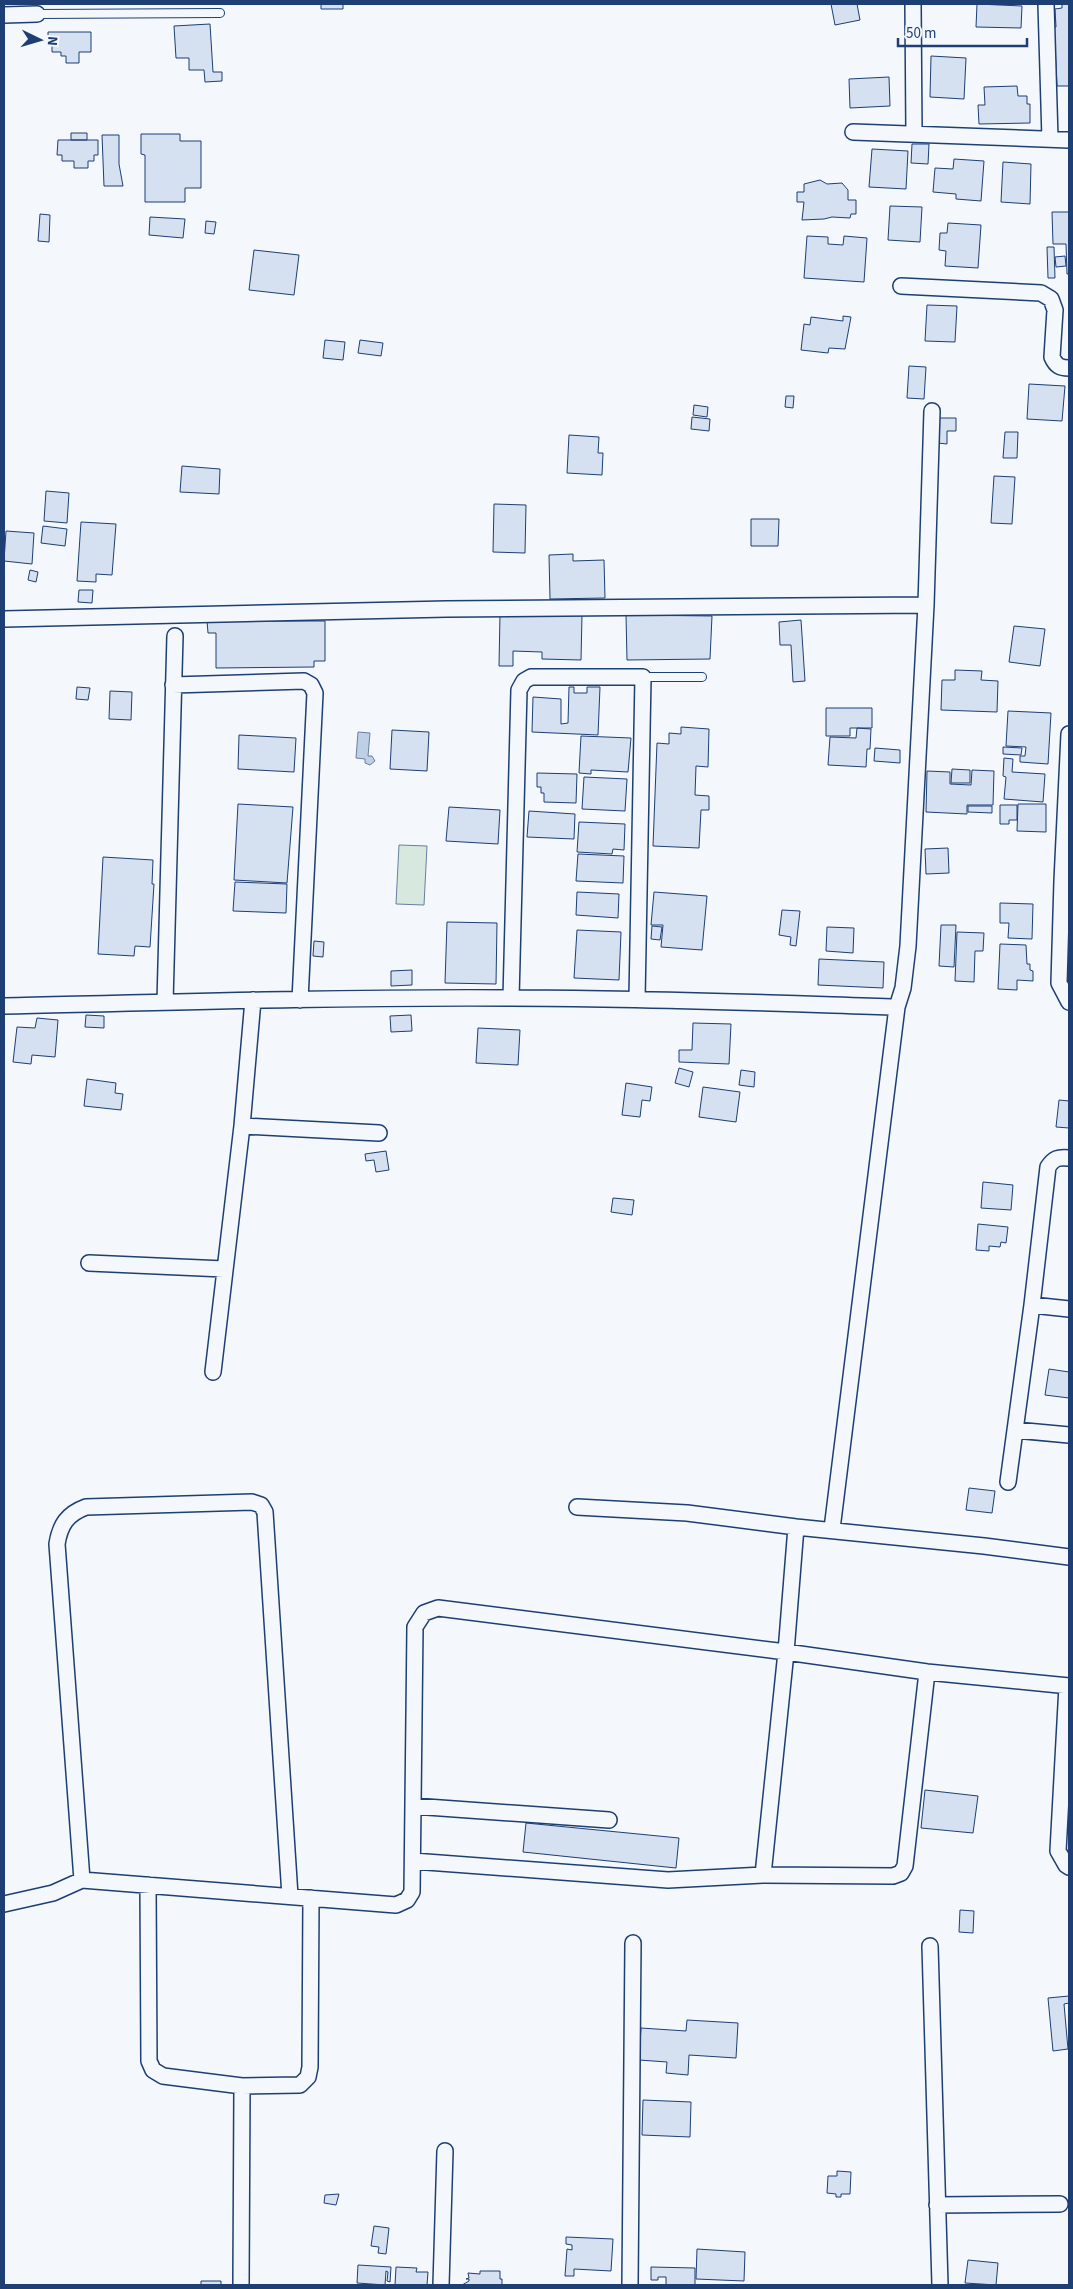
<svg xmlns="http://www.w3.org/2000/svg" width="1073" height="2289" font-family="'Source Sans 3',sans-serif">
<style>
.green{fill:#d7e8df;stroke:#687fa3}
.water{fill:#bed0e5;stroke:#687fa3}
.building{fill:#d5e0f0;stroke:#1d3f73}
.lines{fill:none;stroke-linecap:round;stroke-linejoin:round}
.lane-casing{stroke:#1d3f73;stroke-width:10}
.street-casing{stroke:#1d3f73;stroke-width:18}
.lane{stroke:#f4f7fb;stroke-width:8}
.street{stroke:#f4f7fb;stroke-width:15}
</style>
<rect width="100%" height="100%" fill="#f4f7fb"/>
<path class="green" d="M399 845 427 846 424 905 396 904Z"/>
<path class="water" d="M358 732 370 733 368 756H372L375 761 370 765 365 763V759L356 758Z"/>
<path class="building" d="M321 4H343V9H321Z
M831 4H857L860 20 835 25Z
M977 4 1022 6 1021 28 976 27Z
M1062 4H1069V86H1057L1054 27H1056L1055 9 1062 8Z
M210 24 213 72H222V81L205 82 204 70H189V58H176L174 26Z
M48 32H91V52H79V63H66V56H61V52H52V45H48Z
M931 56 966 58 964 99 930 97Z
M889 77 890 106 850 108 849 79Z
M1017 86 1018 96H1027V104H1030V123L979 124 978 105H985L984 87Z
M71 133H87V140H71Z
M141 134H180V141H201V188H185V202H145V155L141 154Z
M102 135H119V164L123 186H104Z
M58 140H98V155H94V161H88V168H74V161H62V155H57Z
M912 144H929L928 164 911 163Z
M872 149 908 151 906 189 869 187Z
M954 159 984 161 981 201 956 199V194L933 192 935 168 953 169Z
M1003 162 1031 164 1030 204 1001 202Z
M820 180 827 184 842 183 848 190V200H856V214H851L850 218 832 217 824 219 802 220 804 202H797V192H804V184Z
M890 206 922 207 920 242 888 240Z
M1052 212H1069V274H1067L1066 244H1053Z
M40 214 50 215 49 242 38 241Z
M150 217 185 219 183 238 149 235Z
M206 221 216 222 214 234 205 233Z
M948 223 981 225 978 268 945 266 946 251 939 250 940 233H947Z
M807 236 828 237V244L843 245 844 236 867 238 864 282 804 278Z
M1047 247H1054L1055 278H1048Z
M254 250 299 255 294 295 249 290Z
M1065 256 1066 266 1056 267 1055 257Z
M927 305 957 306 955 342 925 341Z
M843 316 851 317 845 349 829 348 828 353 801 350 804 324 810 325 811 317 843 321Z
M325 340 345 342 343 360 323 358Z
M360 340 383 343 381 356 358 353Z
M909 366 926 367 924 399 907 398Z
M1029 384 1065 386 1062 421 1027 419Z
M786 396H794L793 408 785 407Z
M694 405 708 407 707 417 693 415Z
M692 417 710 419 709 431 691 429Z
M939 418H956V431H947V444L938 443Z
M1005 432H1018L1017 458H1003Z
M569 435 599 437 598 453H603L602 475 567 473Z
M182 466 220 469 219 494 180 492Z
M994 476 1015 477 1012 524 991 523Z
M46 491 69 493 67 523 44 521Z
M494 504 526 505 525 553 493 552Z
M751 519H779L778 546H751Z
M81 522 116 524 112 575 96 574V582L77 581Z
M43 526 67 529 65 546 41 543Z
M6 531 34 533 32 564 4 561Z
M573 554V561L604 560 605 598 550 599 549 555Z
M30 570 38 572 36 582 28 580Z
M79 590H93L92 603 78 602Z
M500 614 582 615 581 660 542 659V652L513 651V666H499Z
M626 615 712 616 710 659 627 660Z
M801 620 805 681 793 682 791 645H780L779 622Z
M207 621H325V661H314V667L216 668V633H208Z
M1014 626 1045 629 1040 666 1009 662Z
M955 670 982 671 981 680 998 681 997 712 941 710 942 680H955Z
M77 687 90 688 88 700 76 699Z
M569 687H574V693H587V687H600L598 735 532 732 533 697 561 699V724L568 723Z
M110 691 132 692 131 720 109 719Z
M826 708H872V728H850V736H826Z
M1008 711 1051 713 1048 764 1020 762V756H1025L1026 747 1006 746Z
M681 727 709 729 708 767 696 766 695 795 709 796V810H701L699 848 653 846 657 743 669 744V733L681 734Z
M857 728 871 729 870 749H867L866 767 828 765 830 737 856 738Z
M392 730 429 732 427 771 390 769Z
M239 735 296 738 294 772 238 769Z
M581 736 631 738 628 772 591 770V774L579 773Z
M1003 747 1022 748 1021 755 1003 754Z
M875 748 900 750V763L874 761Z
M1004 758 1013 759 1012 772 1045 774 1043 802 1004 799 1006 777 1003 776Z
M952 769 970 770V783H951Z
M972 770 994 771 993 805H967V814L926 812 927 771 950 772V784L971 785Z
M537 773 577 774 576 803 544 802V793H541V787H537Z
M584 777 627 779 625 811 582 809Z
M238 804 293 807 287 883 234 880Z
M1018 804H1046V832L1017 831Z
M1000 805H1017V820H1009V824H1000Z
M968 806H992V813L968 812Z
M449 807 500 810 498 844 446 841Z
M529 811 575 814 574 839 527 837Z
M579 822 625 824 624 850 613 849 612 854 577 852Z
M948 848 949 873 926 874 925 849Z
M578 854 624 856 623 883 576 881Z
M103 857 153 860 152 884H154L150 947 135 946 134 956 98 954Z
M235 882 287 884 286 913 233 911Z
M577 892 619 894 618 918 576 915Z
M654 892 707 896 702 950 661 947 663 925H651Z
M1000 903 1033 904 1032 939 1008 938 1009 923H1000Z
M782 910 800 911 796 946 790 945 791 937 779 935Z
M447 922 497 923 496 984 445 983Z
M941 925H956L954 967 939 966Z
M652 926 662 927 660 940 651 939Z
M827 927 854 928 853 953 826 951Z
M577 930 621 932 619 980 574 978Z
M957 932 984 933 983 951H975L974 982 955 981Z
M314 941 324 942 323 957 313 956Z
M1000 944 1026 945 1027 964H1030V970L1033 971V981L1017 980V990L998 989Z
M819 959 884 962 883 988 818 985Z
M412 970V985L391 986V971Z
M86 1015 104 1016V1028L85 1027Z
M411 1015 412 1031 391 1032 390 1016Z
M37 1018 58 1020 55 1057 32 1055 31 1064 13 1062 17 1027 35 1028Z
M693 1023 731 1024 729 1064 679 1062V1050H692Z
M478 1028 520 1030 518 1065 476 1063Z
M679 1068 693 1072 689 1087 675 1083Z
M741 1070 755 1072 754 1087 739 1085Z
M87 1079 116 1083 115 1093 123 1094 121 1110 84 1106Z
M626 1083 652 1087 650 1101 642 1100 640 1117 622 1115Z
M703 1087 740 1092 736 1122 699 1117Z
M1059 1100 1069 1101V1128L1056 1127Z
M386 1151 389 1170 376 1172 374 1160 366 1161 365 1154Z
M983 1182 1013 1185 1011 1210 981 1208Z
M613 1198 634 1200 632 1215 611 1212Z
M978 1224 1008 1227 1006 1243 1001 1242 1000 1247 989 1246V1251L976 1250Z
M1049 1369 1069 1372V1398L1045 1395Z
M969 1488 995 1491 992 1513 966 1510Z
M925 1790 978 1796 973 1833 921 1828Z
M526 1823 679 1838 676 1868 523 1852Z
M960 1910 974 1911 973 1933 959 1932Z
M1069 1996V2003L1064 2004 1068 2049 1053 2051 1048 1998Z
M687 2020 738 2023 736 2058 689 2055 688 2075 666 2073 667 2062 639 2060 641 2028 686 2031Z
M643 2100 691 2102 690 2137 642 2135Z
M837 2171 851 2172 850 2194H841V2197H836V2194L827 2193 828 2176H837Z
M339 2194 336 2205 324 2203 325 2195Z
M374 2226 389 2228 386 2254 378 2253 379 2247 371 2246Z
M566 2237 613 2239 611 2271 574 2269V2276H565L567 2249 572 2250V2245L566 2244Z
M697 2249 745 2252 744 2281 696 2279Z
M968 2260 998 2263 996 2285 965 2283Z
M358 2265 391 2267 390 2282 387 2281 388 2272 386 2271 385 2285 357 2283Z
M396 2267 417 2268 416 2272H428L427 2285H395Z
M651 2267 695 2268V2285H666V2277H658V2280H651Z
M480 2271H500V2279H502V2285H462L469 2281V2279H466L469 2278 468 2273 480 2274Z
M201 2281H221V2285H201Z"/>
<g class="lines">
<g class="lane-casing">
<path id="lane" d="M37 14 220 13
M643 677H702"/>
</g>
<g class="street-casing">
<path id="street" d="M913 4 914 134
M1046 4 1050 139
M4 15 37 14
M853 132 1069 140
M901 286 1041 293 1051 299 1055 310 1052 357C1056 366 1060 368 1069 368
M4 619 447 609 926 605
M173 685 304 681 311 685 315 693 300 1000
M1069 734 1062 881 1059 983 1069 1002
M511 998 519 690 524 681 531 677H643L637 999
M165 1002 175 636
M4 1006C173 1002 342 997 511 998 639 998 768 1003 897 1007
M242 1126 379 1133
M89 1263 224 1269
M1032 1305 1069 1309
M213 1372 242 1126 253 1000
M1015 1430 1069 1435
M1008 1482 1032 1305 1048 1167C1054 1158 1058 1157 1069 1158
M577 1507 687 1513 796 1527 984 1546 1069 1557
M796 1527 786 1652 763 1875 893 1876 901 1873 905 1866 927 1672
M832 1529 897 1007 903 988 908 946 926 605 932 411
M1067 1686 1058 1851 1066 1865 1069 1867
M413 1806 609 1820
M413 1861 668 1880 763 1875
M82 1880 57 1544C60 1525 67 1514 86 1507L252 1502 261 1505 265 1512 290 1896
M148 1885 149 2061 153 2070 163 2076 242 2086
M4 1904 53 1893 82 1880 396 1905 407 1900 412 1892 415 1627 424 1613 438 1608 786 1652 927 1672 1069 1686
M930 1946 940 2285
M937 2205 1060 2204
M241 2285 242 2086 300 2085 308 2077 310 2067 311 1898
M441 2285 445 2151
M630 2285 633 1943"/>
</g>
<use href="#lane" class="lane"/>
<use href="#street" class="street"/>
</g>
<rect width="1073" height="2289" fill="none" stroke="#1d3f73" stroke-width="10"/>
<g transform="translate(40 40) rotate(95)" stroke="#f4f7fb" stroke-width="4" paint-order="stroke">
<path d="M0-4L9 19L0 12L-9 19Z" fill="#1d3f73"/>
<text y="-8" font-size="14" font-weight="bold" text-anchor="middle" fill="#1d3f73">N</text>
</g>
<path d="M898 38v8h129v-8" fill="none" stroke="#1d3f73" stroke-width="2.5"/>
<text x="906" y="38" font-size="15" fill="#1d3f73" stroke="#f4f7fb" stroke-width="4" paint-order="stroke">50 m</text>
</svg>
